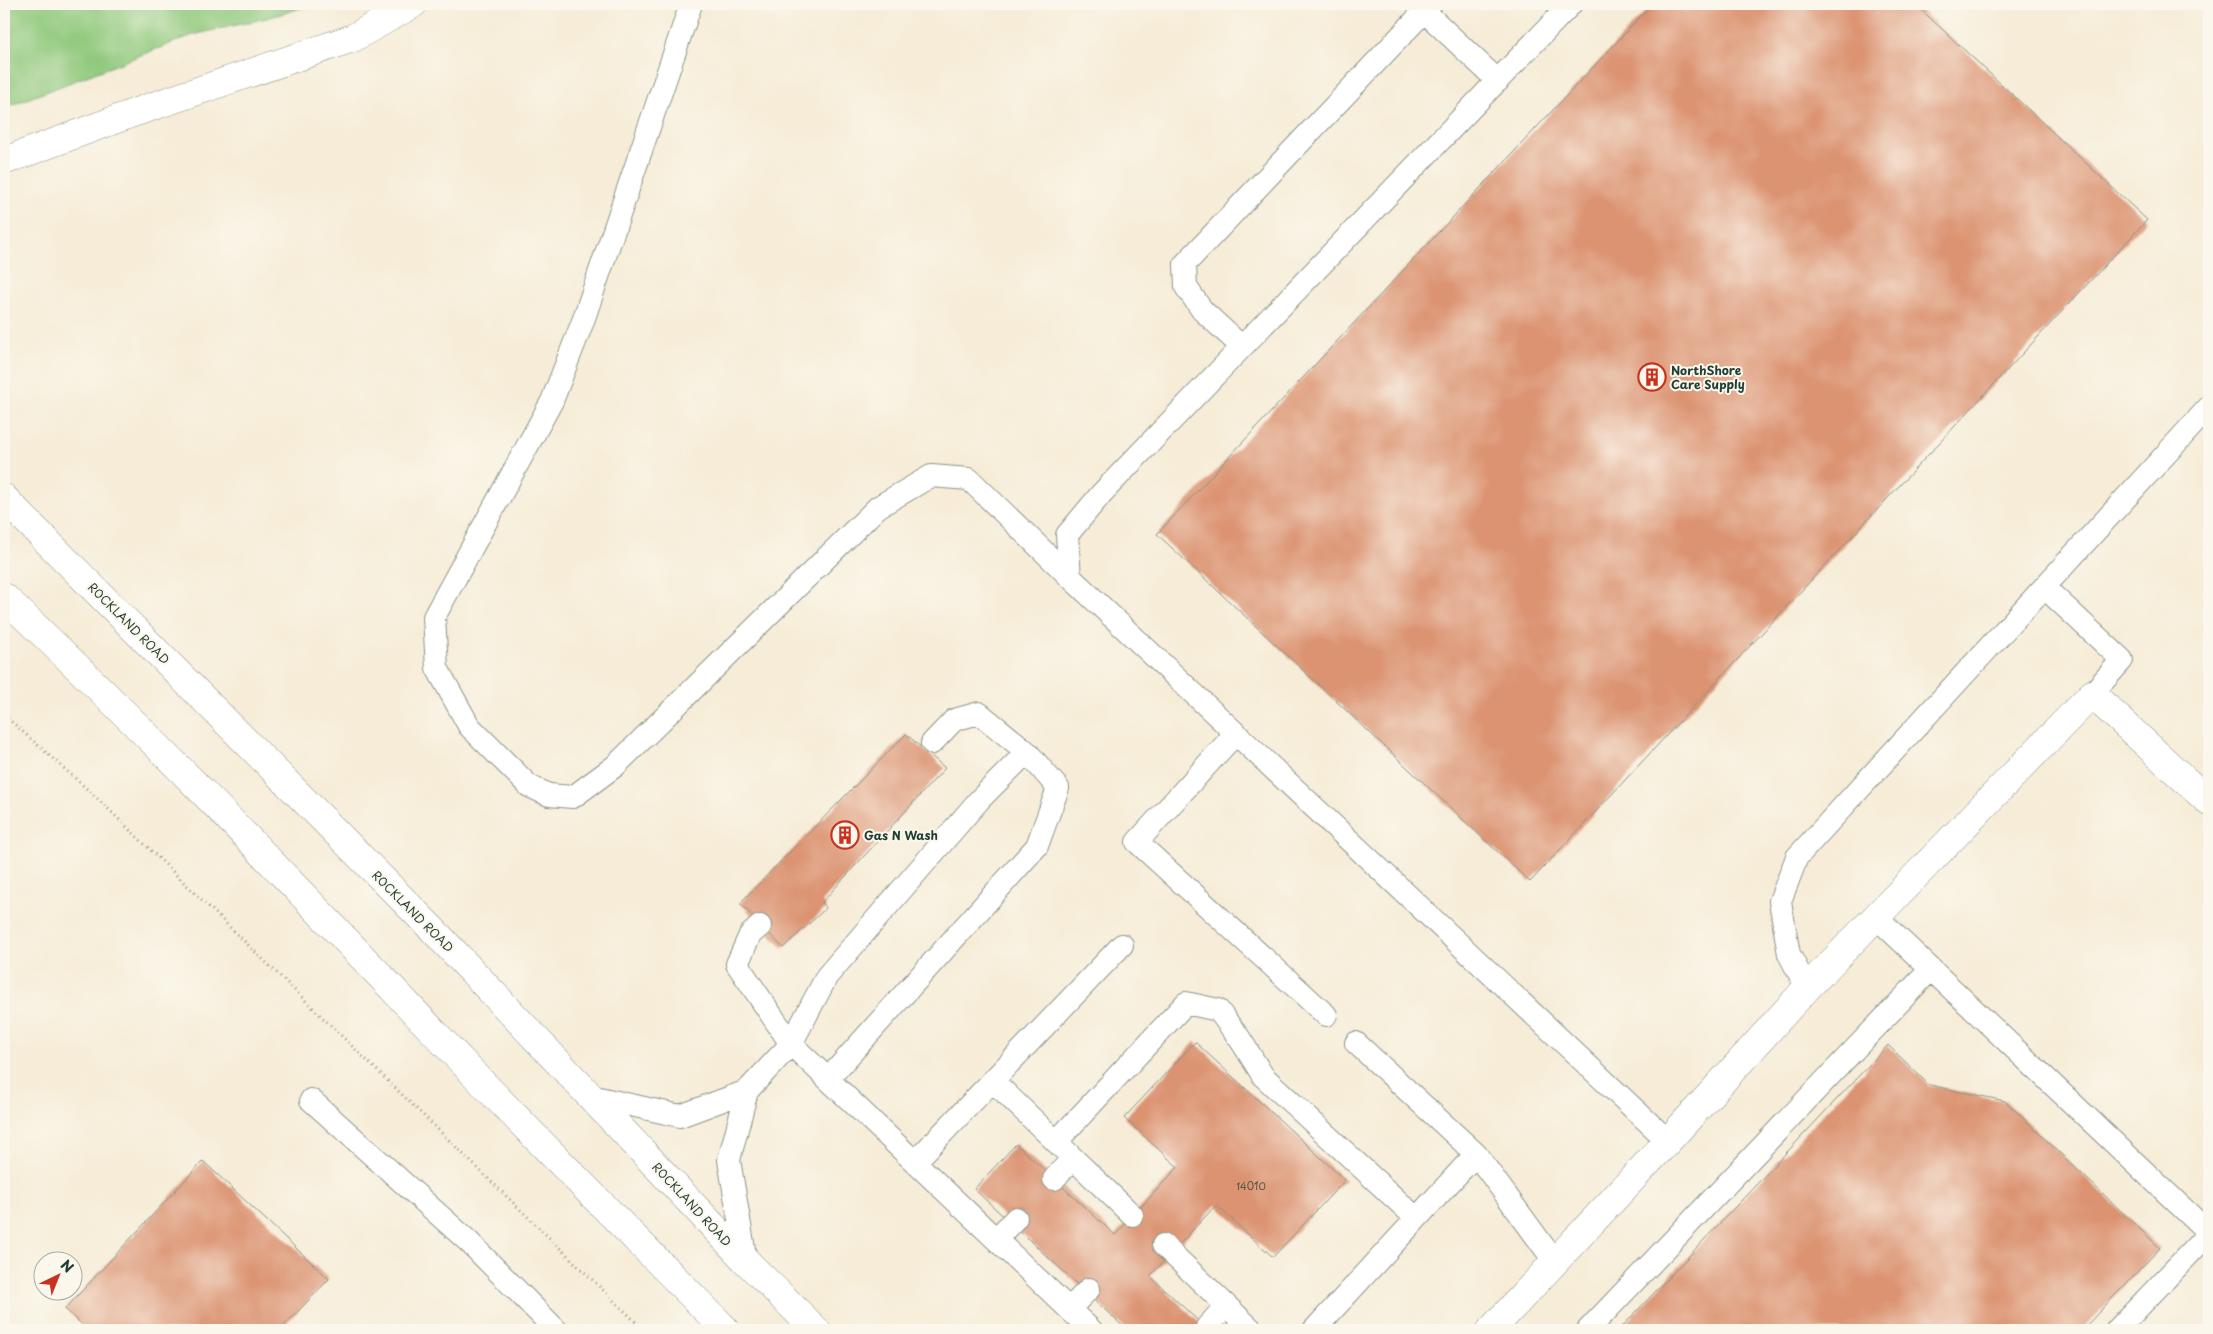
<svg xmlns="http://www.w3.org/2000/svg" width="2213" height="1334" font-family="'Playpen Sans',sans-serif">
<style>
.green{fill:#90c97d;stroke:#588358}
.building{fill:#db9371}
.lines{fill:none;stroke-linecap:round;stroke-linejoin:round}
.service-casing{stroke:#8a9486;stroke-width:24}
.minor-casing{stroke:#8a9486;stroke-width:29}
.secondary-casing{stroke:#8a9486;stroke-width:29}
.motorway-casing{stroke:#8a9486;stroke-width:29}
.path{stroke:#8a9486;stroke-width:3;stroke-dasharray:1 4;stroke-linecap:butt}
.service{stroke:#fff;stroke-width:22}
.minor{stroke:#fff;stroke-width:28}
.secondary{stroke:#fff;stroke-width:28}
.motorway{stroke:#fff;stroke-width:28}
.labels{text-anchor:middle;dominant-baseline:central;stroke-width:4;stroke-linejoin:round;paint-order:stroke}
.number-label{font-size:10px;fill:#4e5243}
.poi-label{font-size:12px;font-weight:bold;fill:#1f3d34;stroke:#fbf7ec;text-anchor:start}
.street-label{font-size:12px;fill:#1f3d34;stroke:#fbf7ec}
</style>
<rect width="100%" height="100%" fill="#fbf7ec"/>
<filter id="ink" filterUnits="userSpaceOnUse"><feTurbulence type="fractalNoise" baseFrequency=".02" numOctaves="2"/><feDisplacementMap in="SourceGraphic" scale="10" xChannelSelector="R" yChannelSelector="G"/><feConvolveMatrix kernelMatrix="1 2 1 2 8 2 1 2 1" color-interpolation-filters="sRGB"/></filter>
<filter id="wash" filterUnits="userSpaceOnUse"><feTurbulence type="fractalNoise" baseFrequency=".0096" numOctaves="4" result="noise"/><feDisplacementMap in="SourceGraphic" scale="20" xChannelSelector="R" yChannelSelector="G"/><feGaussianBlur stdDeviation="1.12" result="paint"/><feColorMatrix in="noise" values="0 0 0 0 0 0 0 0 0 0 0 0 0 0 0 0 0 1.4 0 .05"/><feComposite in="paint" operator="in"/></filter>
<g filter="url(#wash)">
<rect width="100%" height="100%" fill="#f6ecd7"/>
<path class="green" d="M4 4H314L271 17 193 35 4 108Z"/>
<g id="blocks">
<path class="building" d="M1652 4H1915L2147 220 1530 882 1157 534Z
M906 734 945 768 822 902 826 908 783 948 740 903Z
M1195 1042 1345 1180 1273 1257 1216 1205 1150 1276 1208 1330H1127L974 1189 1016 1144 1115 1235 1178 1167 1124 1118Z
M1888 1045 1929 1085 2005 1101 2160 1248 2082 1330H1619Z
M203 1161 329 1279 280 1330H88L65 1309Z"/>
</g>
</g>
<g filter="url(#ink)">
<use href="#blocks" fill-opacity="0" stroke="#8a9486" stroke-width="1"/>
<g class="lines">
<g class="service-casing">
<path id="service" d="M691 4 583 321 552 401 434 617 437 668 469 726 529 786 549 795 573 797 615 766 878 507 931 476 969 479 1070 577
M1571 4 1102 493 1067 535 1070 577 1668 1141
M1424 11 1498 81
M1242 347 1202 310 1186 287 1185 264 1431 4
M2045 588 2122 660 2092 694
M1236 733 1137 842 1326 1015
M1876 917 2209 1233
M760 926 750 935 737 964 791 1044 827 976 980 799 1027 752
M1807 988 1789 954 1780 901 1797 857 2209 407
M828 1079 1037 846 1058 788 1027 752 979 713 954 720 932 743
M993 1081 1132 1215
M590 1096 680 1116 747 1091 791 1044 1091 1330
M311 1100 469 1242 556 1330
M1056 1142 1186 1003 1218 1010 1240 1039 1263 1076 1416 1218
M1476 1154 1555 1262
M915 1162 1122 945
M1054 1179 1073 1158
M996 1239 1016 1218
M1163 1245 1252 1330
M746 1261 729 1160 747 1091
M1069 1309 1089 1289
M1207 1327 1226 1306
M1314 1330 1476 1154 1356 1043
M1588 1330 1931 969
M2117 1330 2209 1233"/>
</g>
<g class="minor-casing">
<path id="minor" d="M1491 1330 1668 1141 1807 988 2092 694 2209 802"/>
</g>
<g class="secondary-casing">
<path id="secondary" d="M4 498 435 932 746 1261 816 1330
M4 597C166 749 318 911 472 1072 556 1159 641 1244 726 1330"/>
</g>
<g class="motorway-casing">
<path id="motorway" d="M4 161 136 112 353 38 413 4"/>
</g>
<path class="path" d="M4 715 96 797 644 1330"/>
<use href="#service" class="service"/>
<use href="#minor" class="minor"/>
<use href="#secondary" class="secondary"/>
<use href="#motorway" class="motorway"/>
</g>
</g>
<defs>
<g id="building-ring" transform="scale(1.4375)"><circle r="9.5" fill="#fbf7ec" stroke="#c8321e" stroke-width="1.5"/><path d="M-4-6H4V6H1V3H-1V6H-4ZM-2.5-4.3h1.7v1.8h-1.7ZM.8-4.3h1.7v1.8H.8ZM-2.5-1h1.7V.8h-1.7ZM.8-1h1.7V.8H.8Z" fill="#c8321e"/></g>
</defs>
<g fill-rule="evenodd">
<use href="#building-ring" x="1652" y="377"/>
<use href="#building-ring" x="845" y="835"/>
</g>
<g class="labels">
<g class="number-label">
<text x="1251" y="1185">14010</text>
</g>
<g class="poi-label">
<text x="1671" y="370">NorthShore<tspan x="1671" dy="14">Care Supply</tspan></text>
<text x="864" y="835">Gas N Wash</text>
</g>
<g class="street-label">
<text transform="translate(129 623) rotate(45)">ROCKLAND ROAD</text>
<text transform="translate(413 911) rotate(45)">ROCKLAND ROAD</text>
<text transform="translate(692 1204) rotate(47)">ROCKLAND ROAD</text>
</g>
</g>
<rect width="2213" height="1334" fill="none" stroke="#fbf7ec" stroke-width="20"/>
<g transform="translate(58 1276) rotate(43)"><circle r="24" fill="#fbf7ec" stroke="#a3ada2"/>
<path d="M0-4L9 19L0 12L-9 19Z" fill="#c8321e"/>
<text y="-8" font-size="14" font-weight="bold" text-anchor="middle" fill="#1f3d34">N</text>
</g>
</svg>
